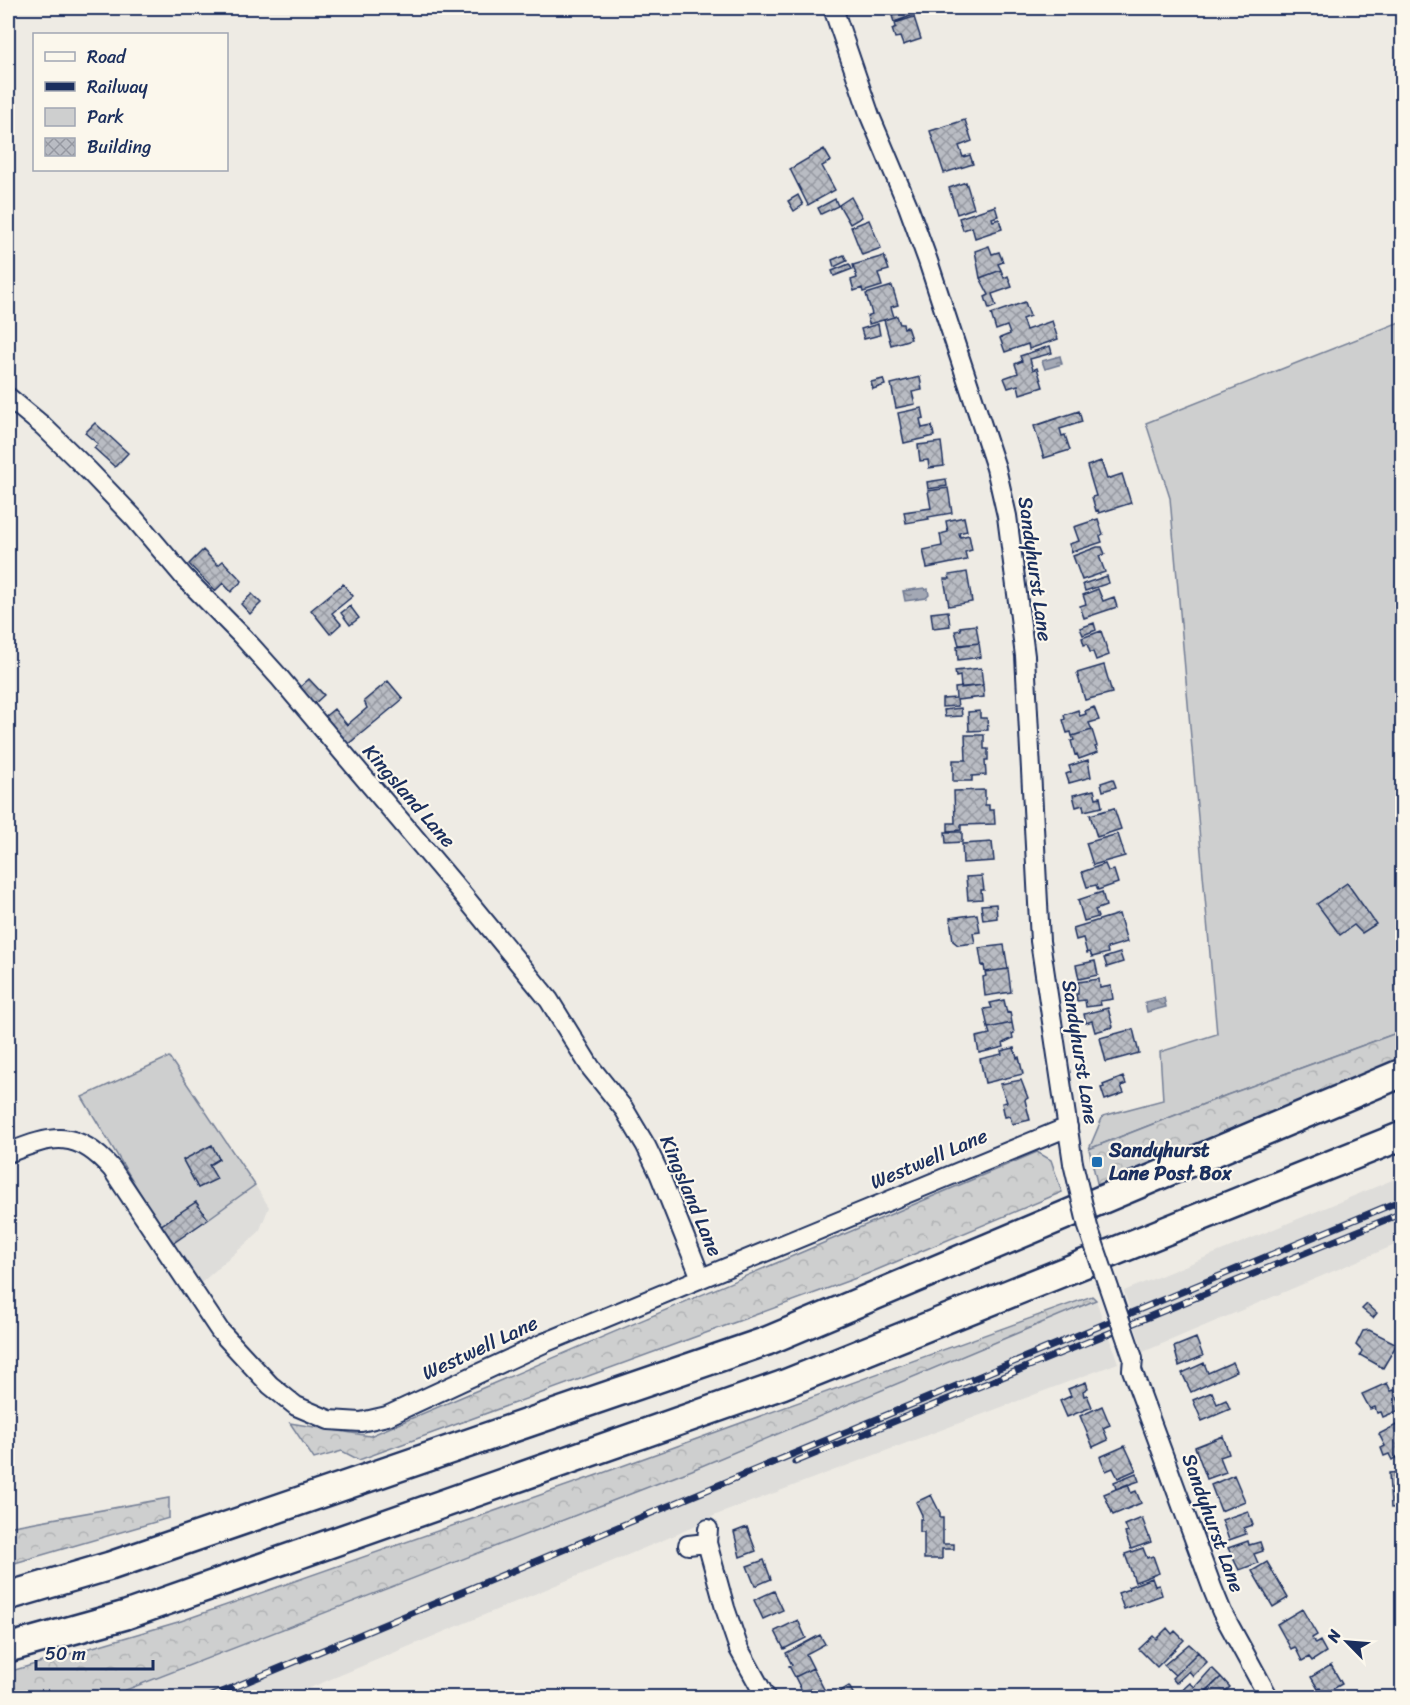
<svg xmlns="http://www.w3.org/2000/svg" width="1410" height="1705" font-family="Sriracha,sans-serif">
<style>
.built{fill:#deddda}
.green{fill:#cecfcf;stroke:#747f96;stroke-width:1.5;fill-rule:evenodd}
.forest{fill:url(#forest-crowns);stroke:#747f96;stroke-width:1.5}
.water{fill:url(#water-ripples);stroke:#6d7892;stroke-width:1.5}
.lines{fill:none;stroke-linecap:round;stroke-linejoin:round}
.stream{stroke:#6d7892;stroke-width:4.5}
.building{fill:url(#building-cross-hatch);stroke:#1b2f5e;stroke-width:1.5}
.minor-casing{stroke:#1b2f5e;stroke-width:22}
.highway-casing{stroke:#1b2f5e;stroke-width:32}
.minor{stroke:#fbf7ec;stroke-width:18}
.highway{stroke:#fbf7ec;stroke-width:27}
.rail-casing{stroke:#1b2f5e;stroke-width:7}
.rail{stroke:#fbf7ec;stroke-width:4.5;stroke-dasharray:14;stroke-linecap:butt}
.minor-bridge-casing{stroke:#1b2f5e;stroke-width:22;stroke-linecap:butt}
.minor-bridge{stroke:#fbf7ec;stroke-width:18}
.poi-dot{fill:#1f6fb2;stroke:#fbf7ec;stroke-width:2}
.labels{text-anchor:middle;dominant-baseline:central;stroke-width:4.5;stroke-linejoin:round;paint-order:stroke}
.street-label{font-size:20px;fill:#1b2f5e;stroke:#fbf7ec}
.poi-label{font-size:20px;font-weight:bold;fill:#1b2f5e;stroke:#fbf7ec;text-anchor:start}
</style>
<defs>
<pattern id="forest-crowns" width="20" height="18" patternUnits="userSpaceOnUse" patternTransform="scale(1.5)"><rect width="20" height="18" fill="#cecfcf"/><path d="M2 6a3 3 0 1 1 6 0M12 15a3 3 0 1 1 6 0" fill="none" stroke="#b0b2b4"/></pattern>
<pattern id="water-ripples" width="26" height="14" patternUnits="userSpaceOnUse" patternTransform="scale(1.5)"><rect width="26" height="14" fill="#a3a8b4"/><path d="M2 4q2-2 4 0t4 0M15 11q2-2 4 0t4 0" fill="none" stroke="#848996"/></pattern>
<pattern id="building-cross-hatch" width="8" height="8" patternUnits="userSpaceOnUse" patternTransform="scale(1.5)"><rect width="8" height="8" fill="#b9bcc3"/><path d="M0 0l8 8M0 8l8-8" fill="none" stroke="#9699a2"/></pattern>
</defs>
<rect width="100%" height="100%" fill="#eeebe4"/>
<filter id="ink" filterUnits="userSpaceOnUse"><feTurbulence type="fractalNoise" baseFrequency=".0167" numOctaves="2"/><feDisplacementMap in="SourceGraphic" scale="12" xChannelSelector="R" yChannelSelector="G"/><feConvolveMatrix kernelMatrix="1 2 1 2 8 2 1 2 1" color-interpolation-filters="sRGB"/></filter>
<g filter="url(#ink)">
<path class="built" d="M1402 1176V1242L1143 1352 1124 1291Z
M255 1185 269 1207 259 1232 201 1283 172 1244Z
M1096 1300 1118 1363 716 1515 680 1533 288 1697 108 1698 692 1470Z"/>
<path class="green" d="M1402 321V1031L1227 1095 1089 1149 1103 1116 1163 1100 1160 1052 1217 1034 1170 498 1146 423Z
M169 1057 255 1185 208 1219 196 1202 160 1226 82 1097ZM212 1145 219 1159 209 1165 216 1179 198 1188 183 1160Z"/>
<path class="forest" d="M1402 1031V1065L1098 1187 1089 1149 1227 1095Z
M1037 1152 1051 1160 1062 1192 867 1274 359 1460 342 1451 314 1459 290 1423 370 1436Z
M1092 1296 1096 1300 692 1470 108 1697H8V1672L178 1622 600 1474Z
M169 1498V1518L8 1565V1527Z"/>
<path class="water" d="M1060 356 1062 364 1045 369 1042 361Z
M924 588 925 590 928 589 929 595 926 598 905 601 903 591Z
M1164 998 1166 1007 1147 1012 1145 1002Z"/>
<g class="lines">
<path class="stream" d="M42 1697V1698"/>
</g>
<path class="building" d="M917 8 919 13 894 22 892 16Z
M914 17 921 39 903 45 900 37 895 38 892 29 896 27 895 23Z
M965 120 972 141 959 146 963 157 970 155 973 164 944 173 930 131Z
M824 149 831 161 822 166 835 190 808 205 790 169Z
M966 182 974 208 957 214 949 188Z
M798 195 803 205 794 211 788 201Z
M851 197 862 217 850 224 839 205Z
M835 199 838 206 821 214 818 208Z
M995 206 998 216 992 218 993 221 999 219 1002 229 975 238 972 227 963 230 959 218Z
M869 220 881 248 862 255 851 227Z
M989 246 992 254 999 252 1003 262 998 264 1001 270 980 278 975 251Z
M844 255 847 261 834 267 832 260Z
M884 256 889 270 878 273 882 286 863 292 862 288 854 291 851 280 857 278 853 265Z
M849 264 852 269 834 276 832 271Z
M1001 270 1004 278 1008 276 1012 287 992 294 996 306 989 309 985 297 989 295 980 278Z
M892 286 898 305 891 307 894 317 869 324 867 316 872 314 866 294Z
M1025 302 1030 316 1022 319 1026 330 1052 321 1058 339 1029 349 1028 344 1005 352 1000 338 1010 334 1007 326 996 330 991 314Z
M897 316 900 324H903L904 328 907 327 911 339 891 345 884 320Z
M878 324 880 335 864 339 861 329Z
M1050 346 1052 353 1030 359 1033 370 1037 368 1043 387 1020 394 1018 385 1008 388 1004 378 1018 373 1015 364 1022 361 1020 356Z
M920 377 922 390 912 392 915 404 896 408 891 384Z
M883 379 885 385 873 389 871 382Z
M922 408 924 418 920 419 922 428 932 426 934 436 904 443 898 413Z
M1079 411 1082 422 1060 429 1062 436 1065 435 1070 450 1044 458 1034 426Z
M95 423 128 453 115 467 94 448 98 444 85 433Z
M941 442 944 466 929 468 928 460 920 461 918 445Z
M1101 461 1107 479 1122 474 1131 503 1099 513 1098 510 1096 511 1092 497 1096 496 1087 466Z
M946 479 947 486 928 489 927 482Z
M948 488 952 513 928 517 929 519 906 523 904 512 931 508 928 491Z
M964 517 967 531 959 533 960 537 969 535 972 550 965 552 967 560 927 568 923 550 942 546 940 534 948 532 946 521Z
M1098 519 1103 534 1100 536 1102 542 1072 552 1069 544 1079 541 1074 527Z
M1097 547H1102L1105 554 1099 556 1105 572 1082 580 1073 556Z
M203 550 218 565 223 561 242 581 231 592 223 583 215 591 189 564Z
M967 572 972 602 949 606 944 579H950L949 575Z
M1107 576 1109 583 1085 591 1083 584Z
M343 584 353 596 332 613 341 624 330 634 311 610Z
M1098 589 1103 601 1114 597 1117 607 1084 618 1080 606 1086 604 1083 595Z
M252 594 261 603 250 614 241 604Z
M350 606 359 618 350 625 341 613Z
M948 611 950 626 933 628 931 613Z
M1094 623 1096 630 1083 635 1080 628Z
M976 625 979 643 959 645 955 631 961 630 960 627Z
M1101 631 1109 655 1096 660 1093 652H1090L1087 644 1084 645 1082 638Z
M979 643 981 657 958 660 957 646Z
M1104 665 1112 693 1085 700 1077 673Z
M981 668 983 685 961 688 960 676 956 677 955 671Z
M309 679 324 695 313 705 298 689Z
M388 681 403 699 346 746 323 718 334 709 347 725 367 708 364 701Z
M983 685 984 697 957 700 958 706 942 707V699L956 698 955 688Z
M1094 707 1099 720 1089 723 1092 730 1072 736 1071 732 1067 733 1063 720 1065 719 1064 715 1078 710 1080 716 1086 714 1085 711Z
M961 708 962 716 945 717 944 710Z
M980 711V718H987L988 730 969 731 968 712Z
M1092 730 1097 746 1095 747 1098 752 1079 759 1077 754 1075 755 1071 741 1074 740 1072 736Z
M965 735H984V749H988V760H985L986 775 972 776V781H953V760H966Z
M1088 760 1091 777 1069 783 1066 774 1071 772 1069 766Z
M1113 779 1116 787 1103 791 1101 783Z
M985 790V805H989V810H994L995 824 961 825V830L948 831V823H955L954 791Z
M1094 790 1096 798 1100 797 1102 807 1084 811 1083 805 1076 807 1073 795Z
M1114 808 1121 829 1097 837 1090 815Z
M945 832H962V842L946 843Z
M1118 834 1125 856 1093 865 1086 843Z
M992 842 994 861 963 863 962 844Z
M1105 864 1108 871 1114 870 1118 883 1098 890 1096 885 1087 887 1082 872Z
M982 876 984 890H981L982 899 968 900 966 877Z
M1347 883 1376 924 1362 933 1354 925 1340 935 1317 904Z
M1102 892 1106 906 1095 910 1098 917 1084 921 1078 900Z
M996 904 997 918 983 920 981 905Z
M977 914 980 932 973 933 975 943 958 945 953 941 950 918Z
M1119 914 1127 942 1107 948 1108 953 1092 957 1090 952 1087 953 1083 938 1076 940 1073 928Z
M1004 945 1008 969 985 972 984 965 982 966 979 948Z
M1120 953 1123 962 1107 967 1104 958Z
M1095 961 1098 975 1079 979 1076 965Z
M1008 969 1011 992 985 996 983 977 986 976 985 972Z
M1099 979 1100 988 1111 986 1113 999 1100 1001 1101 1005 1086 1007 1085 1000 1077 1001 1076 994H1078V982Z
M1004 1000 1007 1013 1010 1012 1012 1023 988 1028 984 1009 992 1008 990 1003Z
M1108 1008 1113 1027 1095 1032 1092 1021 1086 1023 1084 1014Z
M1012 1023 1014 1033 1012 1034 1013 1038 1003 1043 1004 1047 979 1053 976 1037 990 1034 988 1028Z
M1133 1029 1139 1053 1106 1062 1100 1038Z
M1014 1048 1017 1058 1019 1057 1023 1074 985 1083 980 1059 1002 1054 1001 1051Z
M1123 1077 1126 1084 1121 1086 1124 1093 1105 1100 1101 1088 1104 1087 1103 1085Z
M1021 1080 1028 1098 1025 1100 1030 1120 1012 1124 1010 1116 1005 1117 1002 1103 1007 1102 1000 1084Z
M212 1145 219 1159 209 1165 217 1179 198 1188 183 1160Z
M196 1202 208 1219 172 1244 160 1226Z
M1367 1304 1377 1313 1373 1318 1362 1309Z
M1369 1330 1397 1344 1383 1368 1360 1355 1362 1351 1356 1345 1363 1331Z
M1196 1338 1203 1356 1179 1366 1174 1347Z
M1233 1362 1237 1371 1191 1392 1182 1373 1204 1363 1208 1373Z
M1086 1382 1088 1388 1083 1391 1084 1396 1087 1395 1092 1407 1067 1417 1060 1401 1071 1396 1068 1389Z
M1387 1383 1391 1391 1394 1390 1402 1409 1383 1417 1381 1412 1377 1413 1375 1407 1370 1409 1362 1394Z
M1212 1392 1217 1404 1226 1400 1230 1409 1202 1421 1193 1400Z
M1102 1406 1110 1425 1103 1428 1108 1440 1093 1447 1080 1416Z
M1402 1422V1454L1392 1460 1389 1454 1384 1456 1381 1448 1385 1446 1379 1434Z
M1223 1436 1229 1454 1220 1457 1226 1472 1207 1479 1195 1447Z
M1125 1446 1136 1470 1118 1478 1113 1468 1106 1471 1100 1457Z
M1402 1472V1507L1391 1508 1389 1473Z
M1136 1473 1139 1481 1116 1489 1114 1482Z
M1234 1475 1245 1501 1221 1511 1211 1485Z
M1128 1484 1131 1493 1136 1491 1141 1503 1113 1515 1104 1494Z
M931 1495 940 1513V1518H943V1544H954V1549H942V1559H924V1532H920V1519H922V1515L916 1502Z
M1248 1511 1253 1525 1244 1528 1246 1534 1229 1540 1222 1520Z
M1142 1518 1151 1542 1131 1549 1125 1533 1128 1532 1125 1525Z
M747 1527 756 1551 740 1557 734 1532Z
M1248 1541 1249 1545 1260 1542 1263 1551 1254 1554 1258 1563 1239 1570 1228 1548Z
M1143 1548 1147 1558 1153 1556 1159 1573 1135 1582 1125 1554Z
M764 1560 771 1579 755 1586 747 1566Z
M1267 1562 1288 1598 1273 1607 1252 1571Z
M1152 1578 1155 1586 1159 1585 1162 1595 1124 1609 1118 1593 1129 1589 1128 1587Z
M774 1591 783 1610 763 1619 754 1600Z
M1302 1609 1317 1635 1312 1638 1315 1644 1320 1641 1326 1652 1312 1661 1309 1657 1302 1661 1295 1647 1291 1649 1277 1624Z
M798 1620 806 1638 784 1649 775 1631Z
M1167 1628 1172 1634 1175 1631 1184 1640 1157 1667 1139 1649 1153 1636 1156 1639Z
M820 1635 825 1644 806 1654 813 1668 795 1677 789 1666 792 1665 786 1653Z
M1189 1644 1198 1652 1175 1675 1164 1665Z
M1198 1652 1207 1662 1193 1676 1189 1671 1176 1683 1172 1678Z
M1331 1665 1342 1684 1324 1694 1320 1688 1318 1689 1311 1677Z
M813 1668 826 1693 818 1698H815L811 1689 803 1693 795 1677Z
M1212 1668 1221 1677 1200 1698H1192L1189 1694 1183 1698 1179 1693 1190 1683 1195 1687Z
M1221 1677 1230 1687 1219 1698H1213L1206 1691Z
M849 1686 854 1695 849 1698H829Z"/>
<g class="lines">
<g class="minor-casing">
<path id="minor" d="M833 8 870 116 908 206 928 261 996 468 1007 516 1025 656 1040 941 1073 1163
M8 397 43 426 89 471 134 518 184 577 243 637 279 677 459 890 549 1000 591 1068 624 1109 646 1146 659 1173 701 1278
M8 1153C53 1135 77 1129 112 1169L220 1331 270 1385 296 1406 329 1420 361 1422 387 1416 544 1343 1068 1127
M1133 1358 1132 1370 1213 1590 1222 1612 1269 1698
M708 1529 707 1543 725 1608 739 1649 766 1698
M688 1545 707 1543"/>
</g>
<g class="highway-casing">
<path id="highway" d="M8 1596 110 1566 767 1341 1402 1073
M8 1648 126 1615 782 1385 1402 1136"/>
</g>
<use href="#minor" class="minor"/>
<use href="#highway" class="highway"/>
<g class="rail-casing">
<path id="rail" d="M795 1462 1402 1213
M208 1698 1402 1200"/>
</g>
<use href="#rail" class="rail"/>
<g class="minor-bridge-casing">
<path id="minor-bridge" d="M1073 1163 1088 1227 1133 1358"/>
</g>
<use href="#minor-bridge" class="minor-bridge"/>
</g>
</g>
<rect class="poi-dot" x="1091" y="1156" width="12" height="12" rx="3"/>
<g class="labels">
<g class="street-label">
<text transform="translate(1035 569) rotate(82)">Sandyhurst Lane</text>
<text transform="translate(409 796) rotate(49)">Kingsland Lane</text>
<text transform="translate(1080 1052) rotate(81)">Sandyhurst Lane</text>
<text transform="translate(929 1159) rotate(-23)">Westwell Lane</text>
<text transform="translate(691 1196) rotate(67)">Kingsland Lane</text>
<text transform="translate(480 1348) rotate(-25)">Westwell Lane</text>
<text transform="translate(1213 1523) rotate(70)">Sandyhurst Lane</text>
</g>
<g class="poi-label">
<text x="1109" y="1150">Sandyhurst<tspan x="1109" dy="23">Lane Post Box</tspan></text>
</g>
</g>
<rect width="1410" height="1705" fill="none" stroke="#fbf7ec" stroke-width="30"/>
<rect x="15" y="15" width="1380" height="1675" fill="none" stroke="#1b2f5e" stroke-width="2" filter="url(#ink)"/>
<rect x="33" y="33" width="195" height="138" fill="#fbf7ec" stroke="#a1a7b3" stroke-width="1.5"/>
<rect x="45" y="52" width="30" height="9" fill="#fbf7ec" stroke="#a1a7b3" stroke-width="1.5"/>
<text x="87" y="63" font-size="18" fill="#1b2f5e">Road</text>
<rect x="45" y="82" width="30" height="9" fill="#1b2f5e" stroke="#a1a7b3" stroke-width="1.5"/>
<text x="87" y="93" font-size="18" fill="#1b2f5e">Railway</text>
<rect x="45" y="108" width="30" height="18" fill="#cecfcf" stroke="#a1a7b3" stroke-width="1.5"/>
<text x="87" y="123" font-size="18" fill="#1b2f5e">Park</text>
<rect x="45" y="138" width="30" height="18" fill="url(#building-cross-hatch)" stroke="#a1a7b3" stroke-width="1.5"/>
<text x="87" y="153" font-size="18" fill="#1b2f5e">Building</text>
<g transform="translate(1347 1642) rotate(295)" stroke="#fbf7ec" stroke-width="4.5" paint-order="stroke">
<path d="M0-4.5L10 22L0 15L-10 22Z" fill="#1b2f5e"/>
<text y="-9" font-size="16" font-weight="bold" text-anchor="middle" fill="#1b2f5e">N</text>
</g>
<path d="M36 1660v9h117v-9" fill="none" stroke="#1b2f5e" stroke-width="3"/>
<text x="45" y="1660" font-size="18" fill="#1b2f5e" stroke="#fbf7ec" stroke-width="4.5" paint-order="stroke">50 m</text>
</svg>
